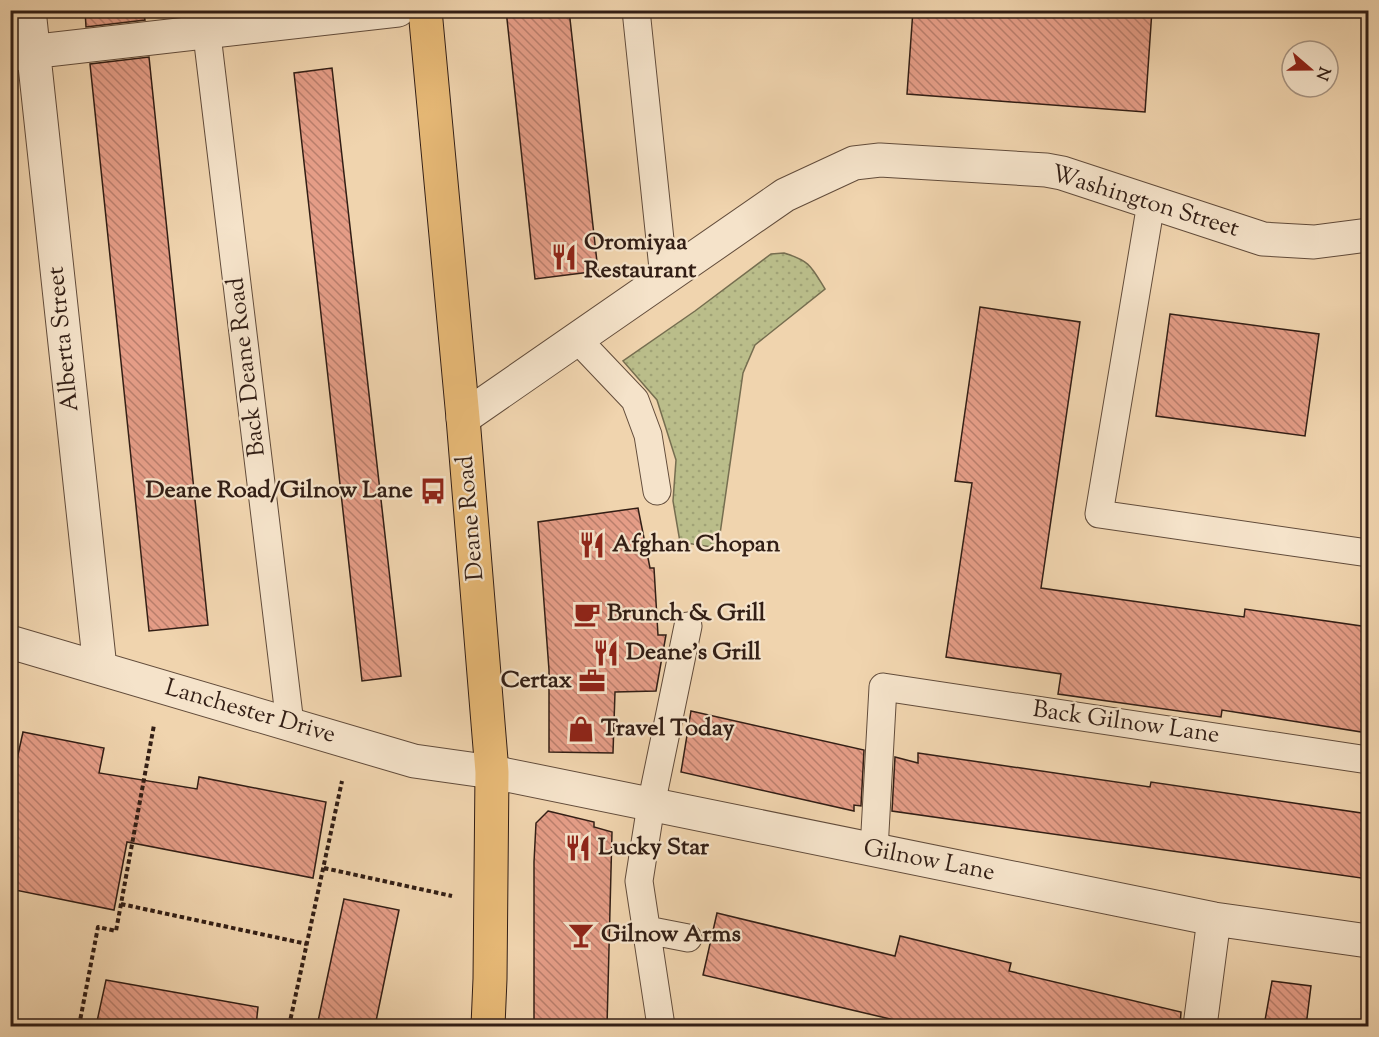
<svg xmlns="http://www.w3.org/2000/svg" width="1379" height="1037" font-family="'Sorts Mill Goudy',serif">
<style>
.green{fill:url(#green-dots);stroke:#766e50;stroke-width:1.5}
.building{fill:url(#building-back-hatch);stroke:#321e15;stroke-width:1.5}
.lines{fill:none;stroke-linecap:round;stroke-linejoin:round}
.lane-casing{stroke:#624c3b;stroke-width:29}
.street-casing{stroke:#624c3b;stroke-width:35}
.primary-casing{stroke:#321e15;stroke-width:35}
.path{stroke:#321e15;stroke-width:4;stroke-dasharray:4.5 3;stroke-linecap:butt}
.lane{stroke:#f5e3ca;stroke-width:27}
.street{stroke:#f5e3ca;stroke-width:33}
.primary{stroke:#e8ba77;stroke-width:33}
.labels{text-anchor:middle;dominant-baseline:central;stroke-width:4.5;stroke-linejoin:round;paint-order:stroke}
.street-label{font-size:24px;fill:#321e15;stroke:#f5e3ca}
.poi-label{font-size:24px;font-weight:bold;fill:#321e15;stroke:#f5e3ca;text-anchor:start}
</style>
<defs>
<pattern id="green-dots" width="8" height="8" patternUnits="userSpaceOnUse" patternTransform="scale(1.5)"><rect width="8" height="8" fill="#babd8a"/><path d="M2 2h.1M6 6h.1" fill="none" stroke="#a0a276" stroke-width="1.8" stroke-linecap="round"/></pattern>
<pattern id="building-back-hatch" width="6" height="6" patternUnits="userSpaceOnUse" patternTransform="scale(1.5)"><rect width="6" height="6" fill="#e59d87"/><path d="M-1 5l2 2M0 0l6 6M5-1l2 2" fill="none" stroke="#ba7f6d"/></pattern>
</defs>
<rect width="100%" height="100%" fill="#f0d4ae"/>
<filter id="stains"><feTurbulence type="fractalNoise" baseFrequency=".00333" numOctaves="4"/><feColorMatrix values="0 0 0 0 .2 0 0 0 0 .09 0 0 0 0 .02 0 0 0 .5 -.17"/></filter>
<radialGradient id="worn" r=".72"><stop offset=".6" stop-color="#630" stop-opacity="0"/><stop offset="1" stop-color="#630" stop-opacity=".3"/></radialGradient>
<path class="green" d="M784 253C810 261 811 266 825 289L755 345 743 373 718 548 680 542 673 501 676 460 657 400 623 361 695 311 771 254Z"/>
<path class="building" d="M85 10H143L145 20 86 27Z
M506 10H569L598 271 535 279Z
M913 10H1152L1145 112 907 94Z
M149 57 208 625 149 631 90 64Z
M332 68 401 676 362 681 294 73Z
M980 307 1080 322 1041 588 1244 617 1245 609 1368 627V733L1222 710 1221 717 1058 694 1061 674 946 657 972 483 955 481Z
M1170 314 1319 334 1305 436 1156 416Z
M638 508 650 568H654L658 635H666L656 691 615 692 613 753 549 752V670L538 522Z
M691 711 864 750 861 806 854 805V811L681 772Z
M23 732 104 748 99 773 197 789 199 777 326 802 313 878 127 842 114 910 10 889V791Z
M918 753 1150 787 1151 782 1368 814V879L892 811 895 757 918 763Z
M548 811 594 822V827L612 832 607 1026H534V862L536 823Z
M344 899 399 910 375 1026H317Z
M717 913 895 956 900 936 1011 963 1009 971 1181 1012 1180 1026H920L703 975Z
M106 980 258 1007 256 1026H96Z
M1272 981 1311 986 1306 1026H1264Z"/>
<g class="lines">
<g class="lane-casing">
<path id="lane" d="M204 10 290 724
M636 10 664 278
M1151 203 1099 514 1368 553
M577 339 635 400 648 435 657 491
M874 850 883 687 1368 760
M647 930 688 938
M661 1026 639 881 651 805 688 626"/>
</g>
<g class="street-casing">
<path id="street" d="M29 10 100 668
M12 54 398 10
M463 418 785 195 854 163 880 160 1046 170 1062 173 1263 239 1314 242 1368 235
M10 642 414 761 492 772 1214 919 1368 941
M1200 1026 1214 919"/>
</g>
<g class="primary-casing">
<path id="primary" d="M425 10 463 418 492 772 490 979 488 1026"/>
</g>
<path class="path" d="M324 868 452 896
M121 904 307 944
M79 1026 98 927 116 931 154 725
M289 1026 342 781"/>
<use href="#lane" class="lane"/>
<use href="#street" class="street"/>
<use href="#primary" class="primary"/>
</g>
<defs>
<g id="restaurant-bare" transform="scale(2.07)"><path d="M-5-6h1v4h1v-4h1v4h1v-4h1v5L-1.5 .5V6h-2V.5L-5-1ZM5-6V6H3V1.5H1.5Q1.5-4 5-6Z" fill="#8f2418" stroke="#f5e3ca" stroke-width="2.5" paint-order="stroke"/></g>
<g id="bus-bare" transform="scale(2.07)"><path d="M-5-6H5V4H4V6H2V4H-2V6H-4V4H-5ZM-3.5-4V0h7V-4ZM-3.5 1.2v1.5H-2V1.2ZM2 1.2v1.5H3.5V1.2Z" fill="#8f2418" stroke="#f5e3ca" stroke-width="2.5" paint-order="stroke"/></g>
<g id="cafe-bare" transform="scale(2.07)"><path d="M-5.5-4.5H6V0H3Q3 3.5 0 3.5H-2.5Q-5.5 3.5-5.5 0ZM3-3.2v2h1.7v-2ZM-6 4.5H4V6H-6Z" fill="#8f2418" stroke="#f5e3ca" stroke-width="2.5" paint-order="stroke"/></g>
<g id="office-bare" transform="scale(2.07)"><path d="M-6-3h4V-5.5h4V-3h4V5H-6ZM-1-4.5V-3h2v-1.5ZM-6 0V1H6V0Z" fill="#8f2418" stroke="#f5e3ca" stroke-width="2.5" paint-order="stroke"/></g>
<g id="shop-bare" transform="scale(2.07)"><path d="M-5-2.5h2.3a2.7 3.5 0 0 1 5.4 0H5L5.5 6h-11ZM-1.5-2.5h3a1.5 2.3 0 0 0-3 0Z" fill="#8f2418" stroke="#f5e3ca" stroke-width="2.5" paint-order="stroke"/></g>
<g id="bar-bare" transform="scale(2.07)"><path d="M-6-5H6L.8 .8V4.5H3.5V6h-7V4.5H-.8V.8Z" fill="#8f2418" stroke="#f5e3ca" stroke-width="2.5" paint-order="stroke"/></g>
</defs>
<g fill-rule="evenodd">
<use href="#restaurant-bare" x="564" y="257"/>
<use href="#bus-bare" x="433" y="491"/>
<use href="#restaurant-bare" x="592" y="545"/>
<use href="#cafe-bare" x="587" y="614"/>
<use href="#restaurant-bare" x="606" y="653"/>
<use href="#office-bare" x="592" y="681"/>
<use href="#shop-bare" x="581" y="729"/>
<use href="#restaurant-bare" x="578" y="848"/>
<use href="#bar-bare" x="581" y="935"/>
</g>
<g class="labels">
<g class="street-label">
<text transform="translate(1145 202) rotate(17)">Washington Street</text>
<text transform="translate(64 339) rotate(-96)">Alberta Street</text>
<text transform="translate(247 367) rotate(-97)">Back Deane Road</text>
<text transform="translate(471 518) rotate(-95)">Deane Road</text>
<text transform="translate(250 712) rotate(16)">Lanchester Drive</text>
<text transform="translate(1126 723) rotate(8)">Back Gilnow Lane</text>
<text transform="translate(929 861) rotate(11)">Gilnow Lane</text>
</g>
<g class="poi-label">
<text x="584" y="243">Oromiyaa<tspan x="584" dy="28">Restaurant</tspan></text>
<text x="413" y="491" text-anchor="end">Deane Road/Gilnow Lane</text>
<text x="612" y="545">Afghan Chopan</text>
<text x="607" y="614">Brunch &amp; Grill</text>
<text x="626" y="653">Deane's Grill</text>
<text x="572" y="681" text-anchor="end">Certax</text>
<text x="601" y="729">Travel Today</text>
<text x="598" y="848">Lucky Star</text>
<text x="601" y="935">Gilnow Arms</text>
</g>
</g>
<rect width="1379" height="1037" fill="none" stroke="#f0d4ae" stroke-width="36"/>
<rect x="12" y="12" width="1355" height="1013" fill="none" stroke="#321e15" stroke-width="3"/>
<rect x="18" y="18" width="1343" height="1001" fill="none" stroke="#321e15" stroke-width="1.5"/>
<g transform="translate(1310 69) rotate(110)"><circle r="28" fill="#f5e3ca" stroke="#a79482" stroke-width="1.5"/>
<path d="M0-4.5L10 22L0 15L-10 22Z" fill="#8f2418"/>
<text y="-9" font-size="16" font-weight="bold" text-anchor="middle" fill="#321e15">N</text>
</g>
<rect width="100%" height="100%" filter="url(#stains)"/>
<rect width="100%" height="100%" fill="url(#worn)"/>
</svg>
